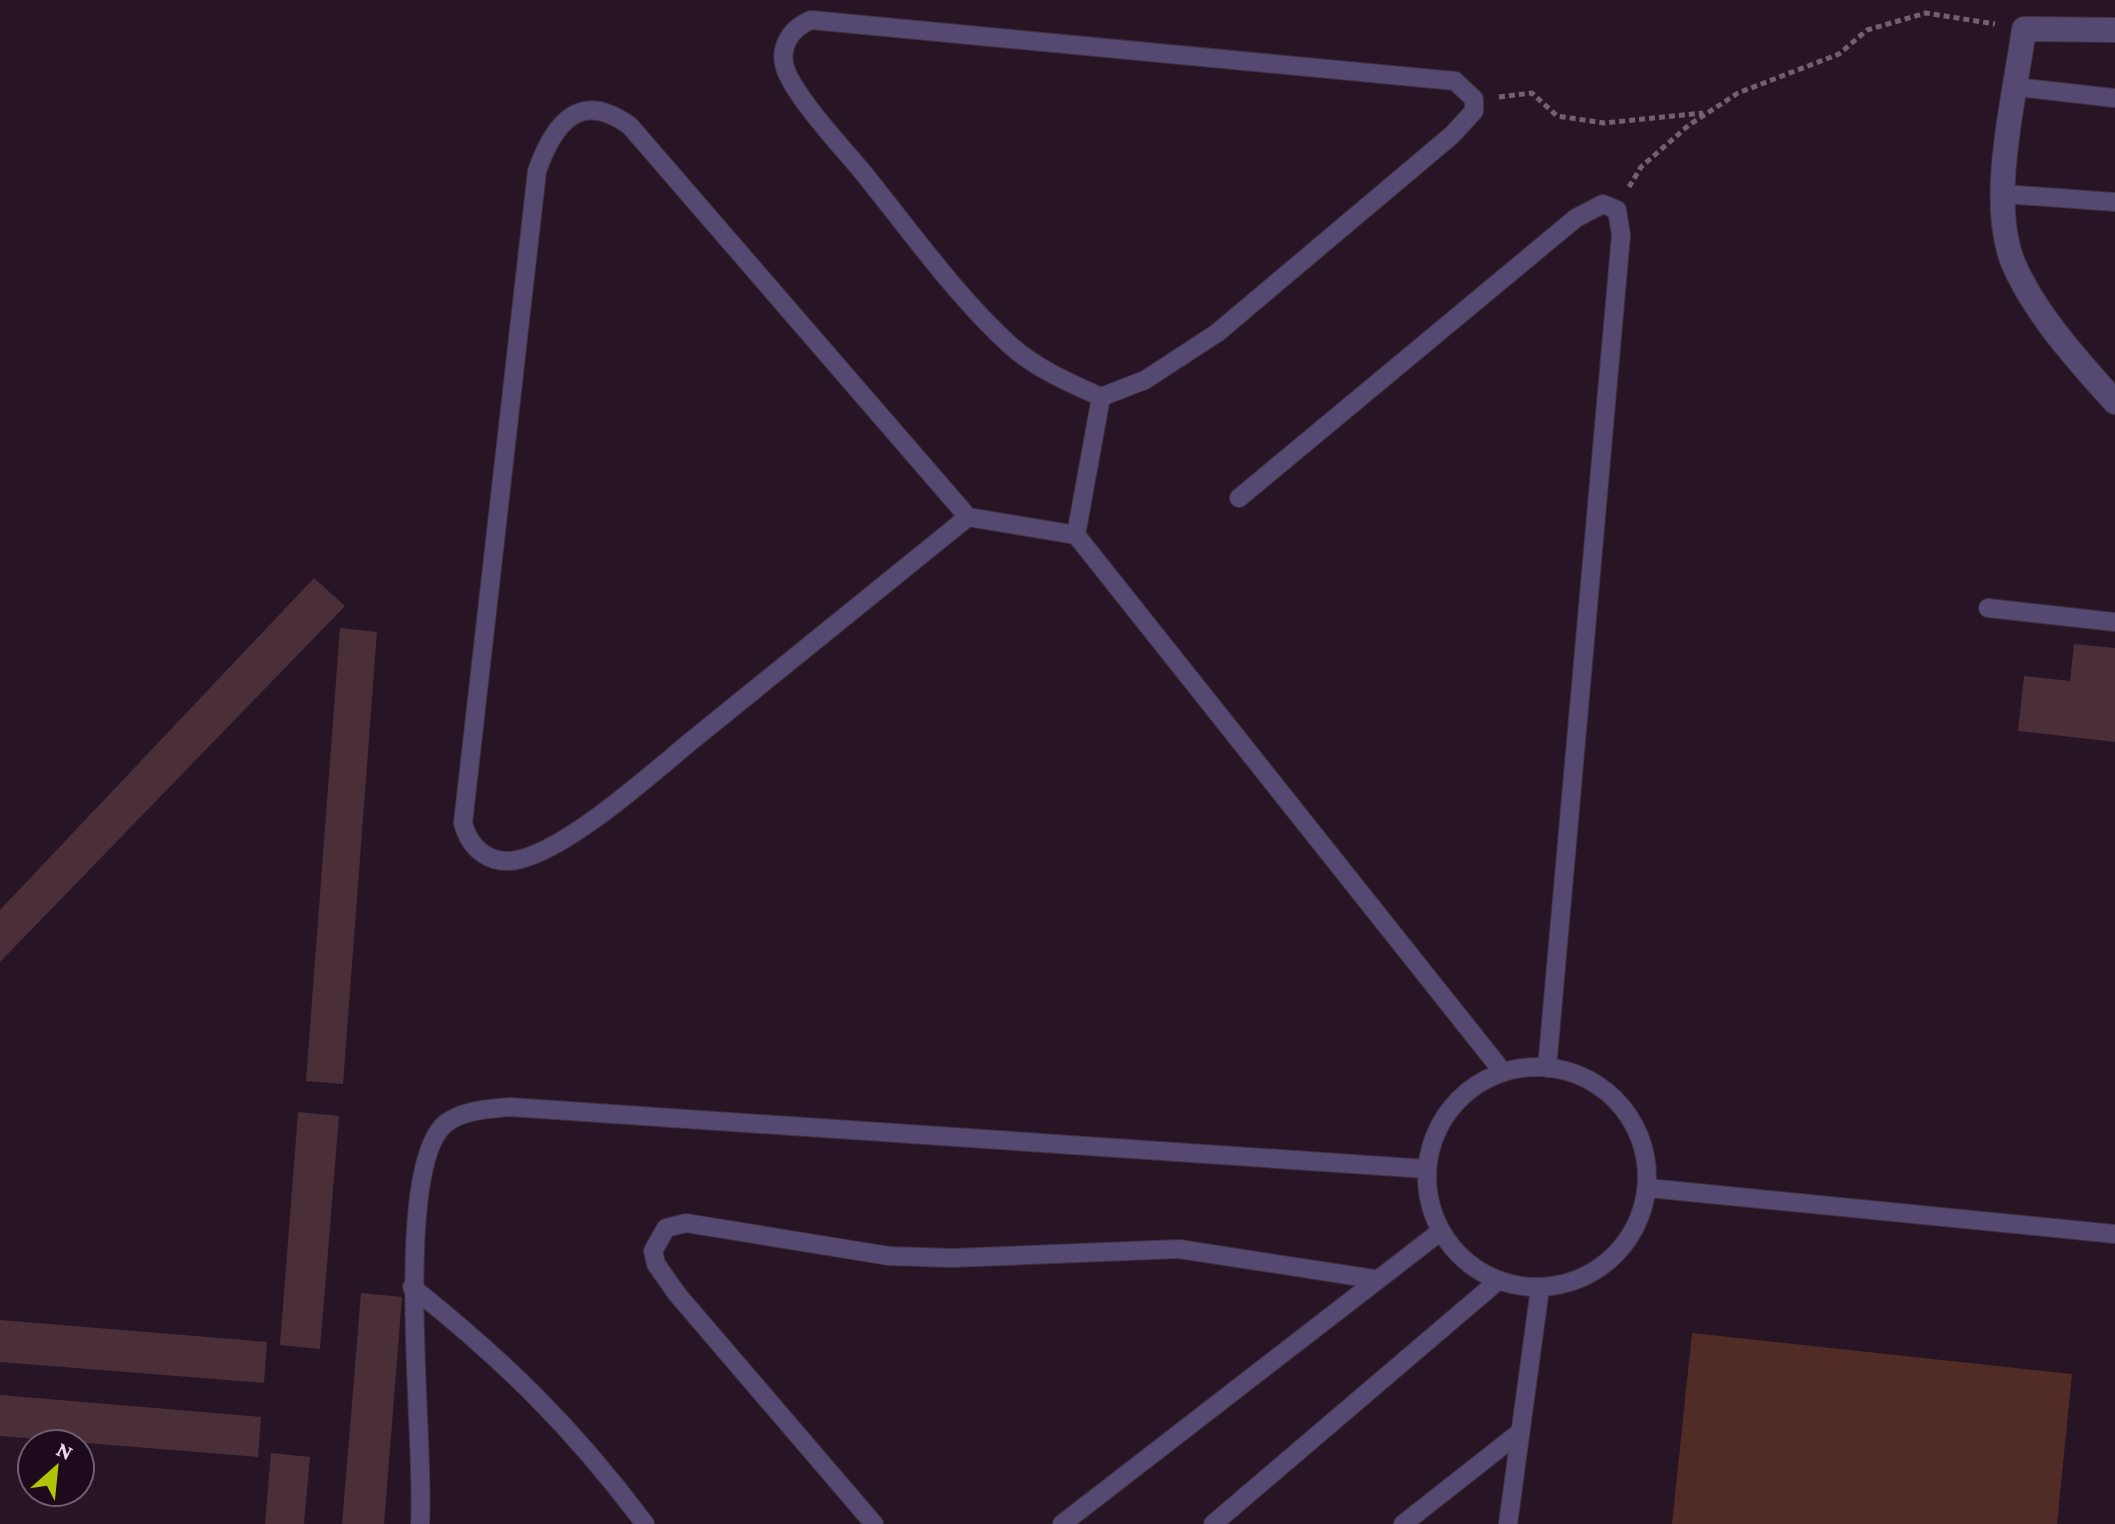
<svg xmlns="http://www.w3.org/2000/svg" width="2115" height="1524" font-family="'Crimson Pro',serif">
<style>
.green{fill:#512b26}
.building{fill:#4b2f38}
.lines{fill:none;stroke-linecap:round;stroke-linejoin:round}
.service-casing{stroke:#423141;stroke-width:20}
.minor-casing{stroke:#423141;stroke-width:26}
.path{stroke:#716170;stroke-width:5;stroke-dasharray:6 4;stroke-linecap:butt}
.service{stroke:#554871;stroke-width:18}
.minor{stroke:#554871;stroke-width:24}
</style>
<rect width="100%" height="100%" fill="#271526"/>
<path class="green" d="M1692 1333 2072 1374 2057 1524H1672Z"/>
<path class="building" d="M314 578 345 606 0 962V910Z
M340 628 377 632 343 1084 306 1081Z
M2074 644 2115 648V742L2018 731 2024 676 2070 681Z
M298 1112 339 1116 320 1349 280 1345Z
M361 1293 402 1297 384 1524H342Z
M0 1320 267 1342 264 1383 0 1362Z
M0 1395 261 1417 258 1457 0 1436Z
M271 1453 310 1457 304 1524H265Z"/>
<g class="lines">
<g class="service-casing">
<path id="service" d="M811 20 1455 81 1474 99V111L1452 135 1217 333 1145 380 1101 397C1070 383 1037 369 1011 346 955 295 909 229 861 170 840 145 800 102 787 73 777 50 789 29 811 20Z
M2016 87 2115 98
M2004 194 2115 202
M1239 498 1576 218 1603 204 1617 210 1621 235 1547 1068
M968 517C875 592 783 667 690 742 649 776 571 846 521 859 492 867 470 850 463 823L537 171C554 123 580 89 630 126L968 517 1076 535 1503 1072
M1076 535 1101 397
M1988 608 2115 622
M1427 1177a110 110 0 1 1 220 0a110 110 0 1 1-220 0Z
M1648 1188 2115 1234
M412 1287C506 1362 573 1428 645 1524
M420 1524C426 1446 391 1171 445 1124 462 1110 489 1109 510 1107L1427 1169
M874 1524 677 1294 656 1264 653 1251 666 1228 686 1223 889 1256 952 1258 1179 1249 1374 1279
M1062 1524 1441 1231
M1213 1524 1499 1280
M1403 1524 1520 1432
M1508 1524 1540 1288"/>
</g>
<g class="minor-casing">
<path id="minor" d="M2115 30 2024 29C2015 96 1987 202 2014 265 2036 315 2079 362 2115 402"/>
</g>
<path class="path" d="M1499 97 1532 93 1557 116 1604 123 1703 113
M1629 187 1641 167 1689 125 1738 93 1839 54 1867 30 1926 13 1995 24"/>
<use href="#service" class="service"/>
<use href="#minor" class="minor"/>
</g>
<g transform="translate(56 1468) rotate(27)"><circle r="38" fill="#1d0b1d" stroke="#6f5f6f" stroke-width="2"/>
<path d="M0-6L14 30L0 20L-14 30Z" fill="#afc505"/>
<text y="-12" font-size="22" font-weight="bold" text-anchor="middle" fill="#ebddea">N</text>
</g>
</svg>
